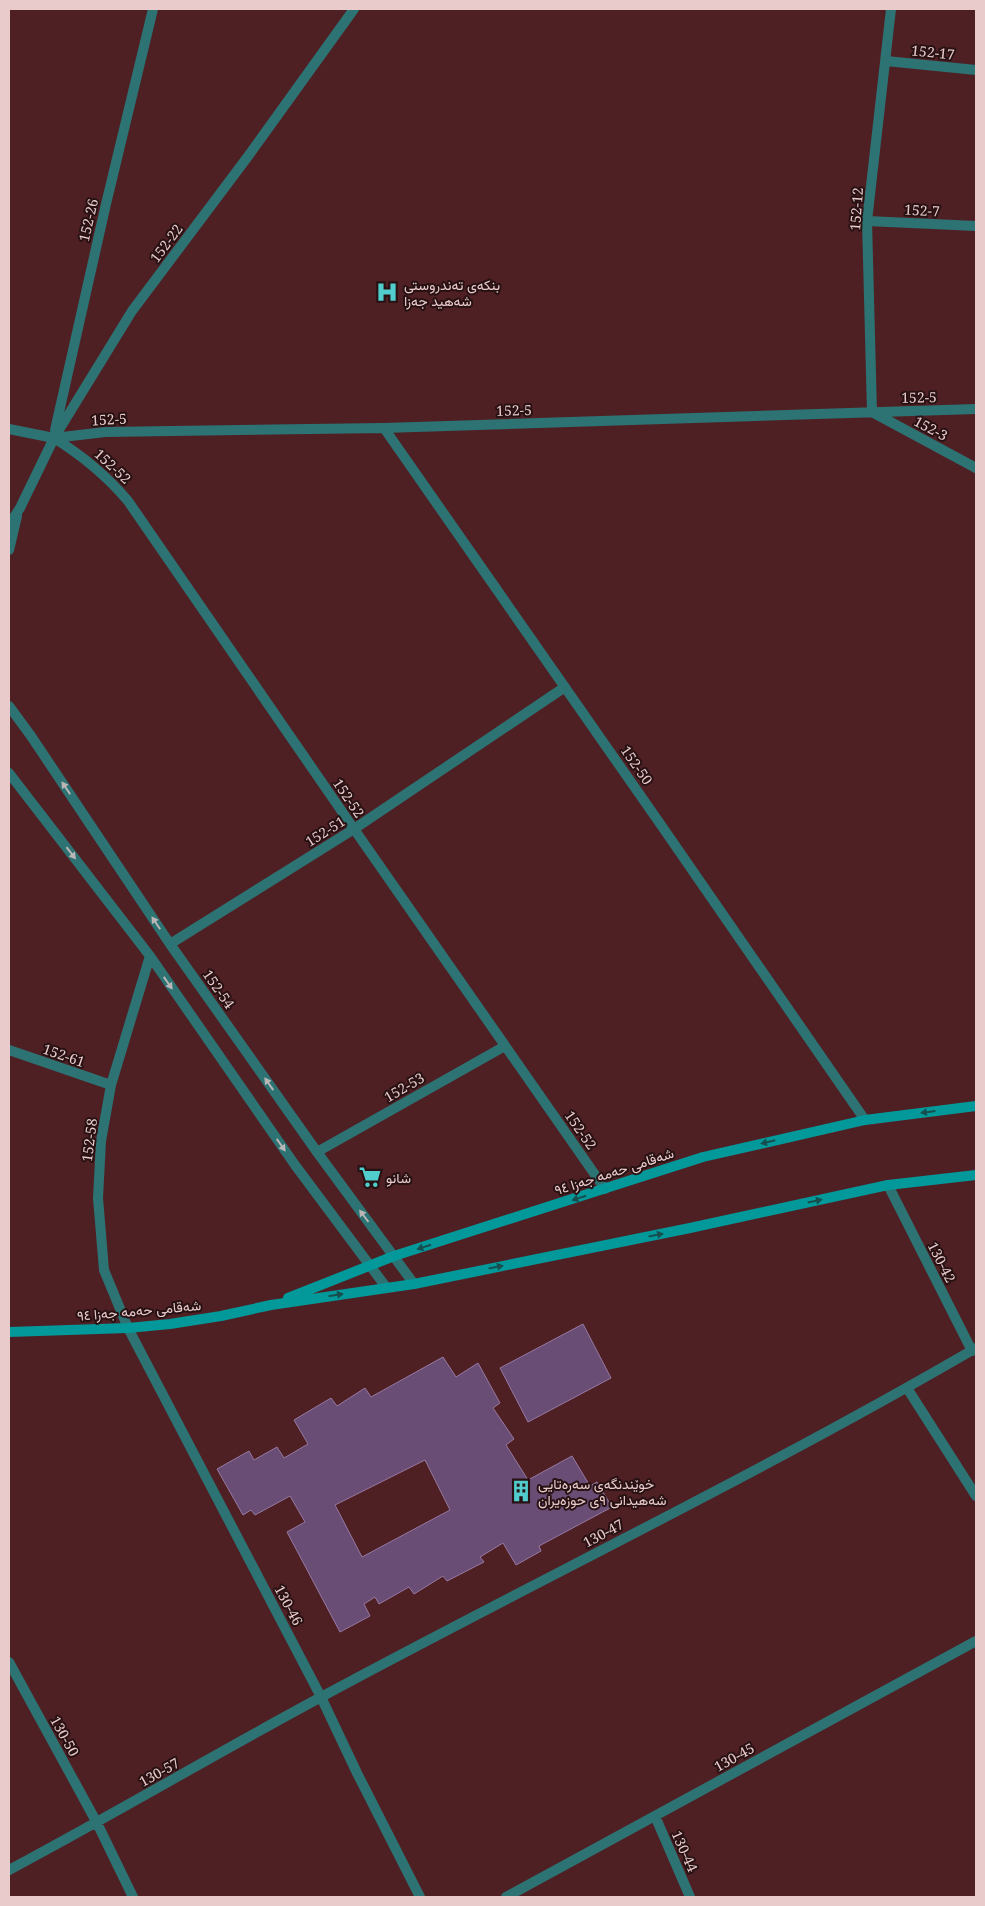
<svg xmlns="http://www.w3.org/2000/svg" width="985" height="1906" font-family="'Noto Serif',Vazirmatn,serif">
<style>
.building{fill:#694d74;stroke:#9779a3;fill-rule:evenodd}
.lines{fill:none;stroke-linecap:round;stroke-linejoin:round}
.minor{stroke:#2d7374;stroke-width:10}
.secondary{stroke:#039899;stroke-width:10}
.oneway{fill:#bbb5b6}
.oneway2{fill:#174e4f}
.labels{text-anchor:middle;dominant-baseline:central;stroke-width:4;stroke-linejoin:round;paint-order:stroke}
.street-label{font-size:14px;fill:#eacbcc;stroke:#271113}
.poi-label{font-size:14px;fill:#eacbcc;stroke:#271113;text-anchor:start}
</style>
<rect width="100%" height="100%" fill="#4e2024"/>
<path class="building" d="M583 1324 611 1378 528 1422 500 1368Z
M443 1357 456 1377 478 1363 500 1403 493 1408 514 1439 506 1445 528 1480 572 1456 590 1486 597 1482 612 1507 539 1546 541 1551 516 1565 503 1543 480 1557 484 1562 447 1581 443 1576 414 1594 409 1587 379 1604 375 1597 364 1604 370 1616 340 1632 287 1532 305 1522 290 1496 255 1515 251 1510 243 1515 217 1469 249 1451 254 1460 277 1447 284 1458 308 1444 294 1420 331 1398 337 1406 365 1388 371 1397ZM425 1460 450 1510 362 1557 335 1505Z"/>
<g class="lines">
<path class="minor" d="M891 9 867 221 872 412 976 468
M886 61 976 70
M867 221 976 226
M384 428 661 825 865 1120
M9 429 54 438 105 432 384 428 976 409
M55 430 106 204 153 9
M54 438C83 456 106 475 128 501L354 829 605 1189
M9 525 20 508 54 438 132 311 249 155 354 9
M9 550 17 516
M9 706 31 736 170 944 317 1152 414 1284
M9 773 150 956 295 1165 386 1287
M170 944 354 829 565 687
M150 956 111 1085 101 1141 98 1198 104 1270 128 1328 321 1697 357 1773 420 1897
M9 1050 111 1085
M317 1152 505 1046
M888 1185 972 1351
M907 1388 976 1496
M9 1662 97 1823 133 1897
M655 1816 690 1897
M9 1870C114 1814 217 1753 323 1696 540 1579 763 1472 976 1348
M506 1897 976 1641"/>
<path class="secondary" d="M288 1298 394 1256 703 1157 865 1120 976 1106
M9 1332 128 1328 170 1324 221 1316 271 1305 414 1284 690 1228 888 1185 976 1175"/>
</g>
<defs><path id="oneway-solid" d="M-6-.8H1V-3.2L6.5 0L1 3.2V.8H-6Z" transform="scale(1.25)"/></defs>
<g class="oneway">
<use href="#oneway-solid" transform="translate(66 788) rotate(-124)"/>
<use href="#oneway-solid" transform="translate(71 853) rotate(52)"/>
<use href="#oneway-solid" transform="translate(156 923) rotate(-124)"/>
<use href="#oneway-solid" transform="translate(168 983) rotate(55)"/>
<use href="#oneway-solid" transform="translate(269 1084) rotate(-125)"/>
<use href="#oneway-solid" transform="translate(281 1145) rotate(55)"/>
<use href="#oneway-solid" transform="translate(364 1216) rotate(-127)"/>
</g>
<g class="oneway2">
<use href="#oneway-solid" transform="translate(928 1112) rotate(173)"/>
<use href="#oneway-solid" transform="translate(768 1142) rotate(167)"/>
<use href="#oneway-solid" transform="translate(579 1198) rotate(162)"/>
<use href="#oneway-solid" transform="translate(815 1201) rotate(-12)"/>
<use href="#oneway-solid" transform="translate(656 1235) rotate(-11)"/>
<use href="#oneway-solid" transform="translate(424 1247) rotate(162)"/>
<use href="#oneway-solid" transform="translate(496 1267) rotate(-11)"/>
<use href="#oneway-solid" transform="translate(336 1295) rotate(-9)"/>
</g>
<defs>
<g id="hospital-bare" transform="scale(1.725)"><path d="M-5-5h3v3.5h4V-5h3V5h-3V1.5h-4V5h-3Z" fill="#52cdce" stroke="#271113" stroke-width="2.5" paint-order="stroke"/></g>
<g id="supermarket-bare" transform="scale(1.725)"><path d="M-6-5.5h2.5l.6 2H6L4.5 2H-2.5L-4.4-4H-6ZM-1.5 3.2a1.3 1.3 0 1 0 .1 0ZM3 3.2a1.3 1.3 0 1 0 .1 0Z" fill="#52cdce" stroke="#271113" stroke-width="2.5" paint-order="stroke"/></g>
<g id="building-bare" transform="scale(1.725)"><path d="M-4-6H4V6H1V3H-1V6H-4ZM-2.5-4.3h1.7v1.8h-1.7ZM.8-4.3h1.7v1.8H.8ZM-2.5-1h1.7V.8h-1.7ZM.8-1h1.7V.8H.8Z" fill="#52cdce" stroke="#271113" stroke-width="2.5" paint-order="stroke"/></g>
</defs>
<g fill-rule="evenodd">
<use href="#hospital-bare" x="387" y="292"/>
<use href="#supermarket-bare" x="370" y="1177"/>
<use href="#building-bare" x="521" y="1491"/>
</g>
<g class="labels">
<g class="street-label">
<text transform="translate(933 52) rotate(6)">152-17</text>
<text transform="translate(856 209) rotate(-86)">152-12</text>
<text transform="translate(922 210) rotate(3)">152-7</text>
<text transform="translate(88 220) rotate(-77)">152-26</text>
<text transform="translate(166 243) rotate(-53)">152-22</text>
<text transform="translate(919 397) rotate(-1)">152-5</text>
<text transform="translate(514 410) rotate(-2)">152-5</text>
<text transform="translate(109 419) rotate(-3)">152-5</text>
<text transform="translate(931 428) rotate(28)">152-3</text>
<text transform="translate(113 466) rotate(43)">152-52</text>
<text transform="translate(637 765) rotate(55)">152-50</text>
<text transform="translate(349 798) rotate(56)">152-52</text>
<text transform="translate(325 831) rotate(-32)">152-51</text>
<text transform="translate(219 989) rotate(55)">152-54</text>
<text transform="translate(64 1055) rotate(19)">152-61</text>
<text transform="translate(404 1087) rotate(-30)">152-53</text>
<text transform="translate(581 1130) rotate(55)">152-52</text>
<text transform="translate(89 1140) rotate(-83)">152-58</text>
<text transform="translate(614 1171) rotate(-18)">شەقامی حەمە جەزا ٩٤</text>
<text transform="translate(942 1262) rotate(63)">130-42</text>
<text transform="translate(139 1310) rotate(-5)">شەقامی حەمە جەزا ٩٤</text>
<text transform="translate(603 1533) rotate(-28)">130-47</text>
<text transform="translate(289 1605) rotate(62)">130-46</text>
<text transform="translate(65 1736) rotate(61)">130-50</text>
<text transform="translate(734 1757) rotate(-29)">130-45</text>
<text transform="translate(159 1772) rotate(-29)">130-57</text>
<text transform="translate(685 1851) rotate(66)">130-44</text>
</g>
<g class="poi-label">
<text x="404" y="284">بنکەی تەندروستی<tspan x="404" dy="16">شەهید جەزا</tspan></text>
<text x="386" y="1177">شانو</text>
<text x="538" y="1483">خوێندنگەی سەرەتایی<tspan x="538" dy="16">شەهیدانی ٩ی حوزەیران</tspan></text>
</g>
</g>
<rect width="985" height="1906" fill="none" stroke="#eacbcc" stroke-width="20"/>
</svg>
